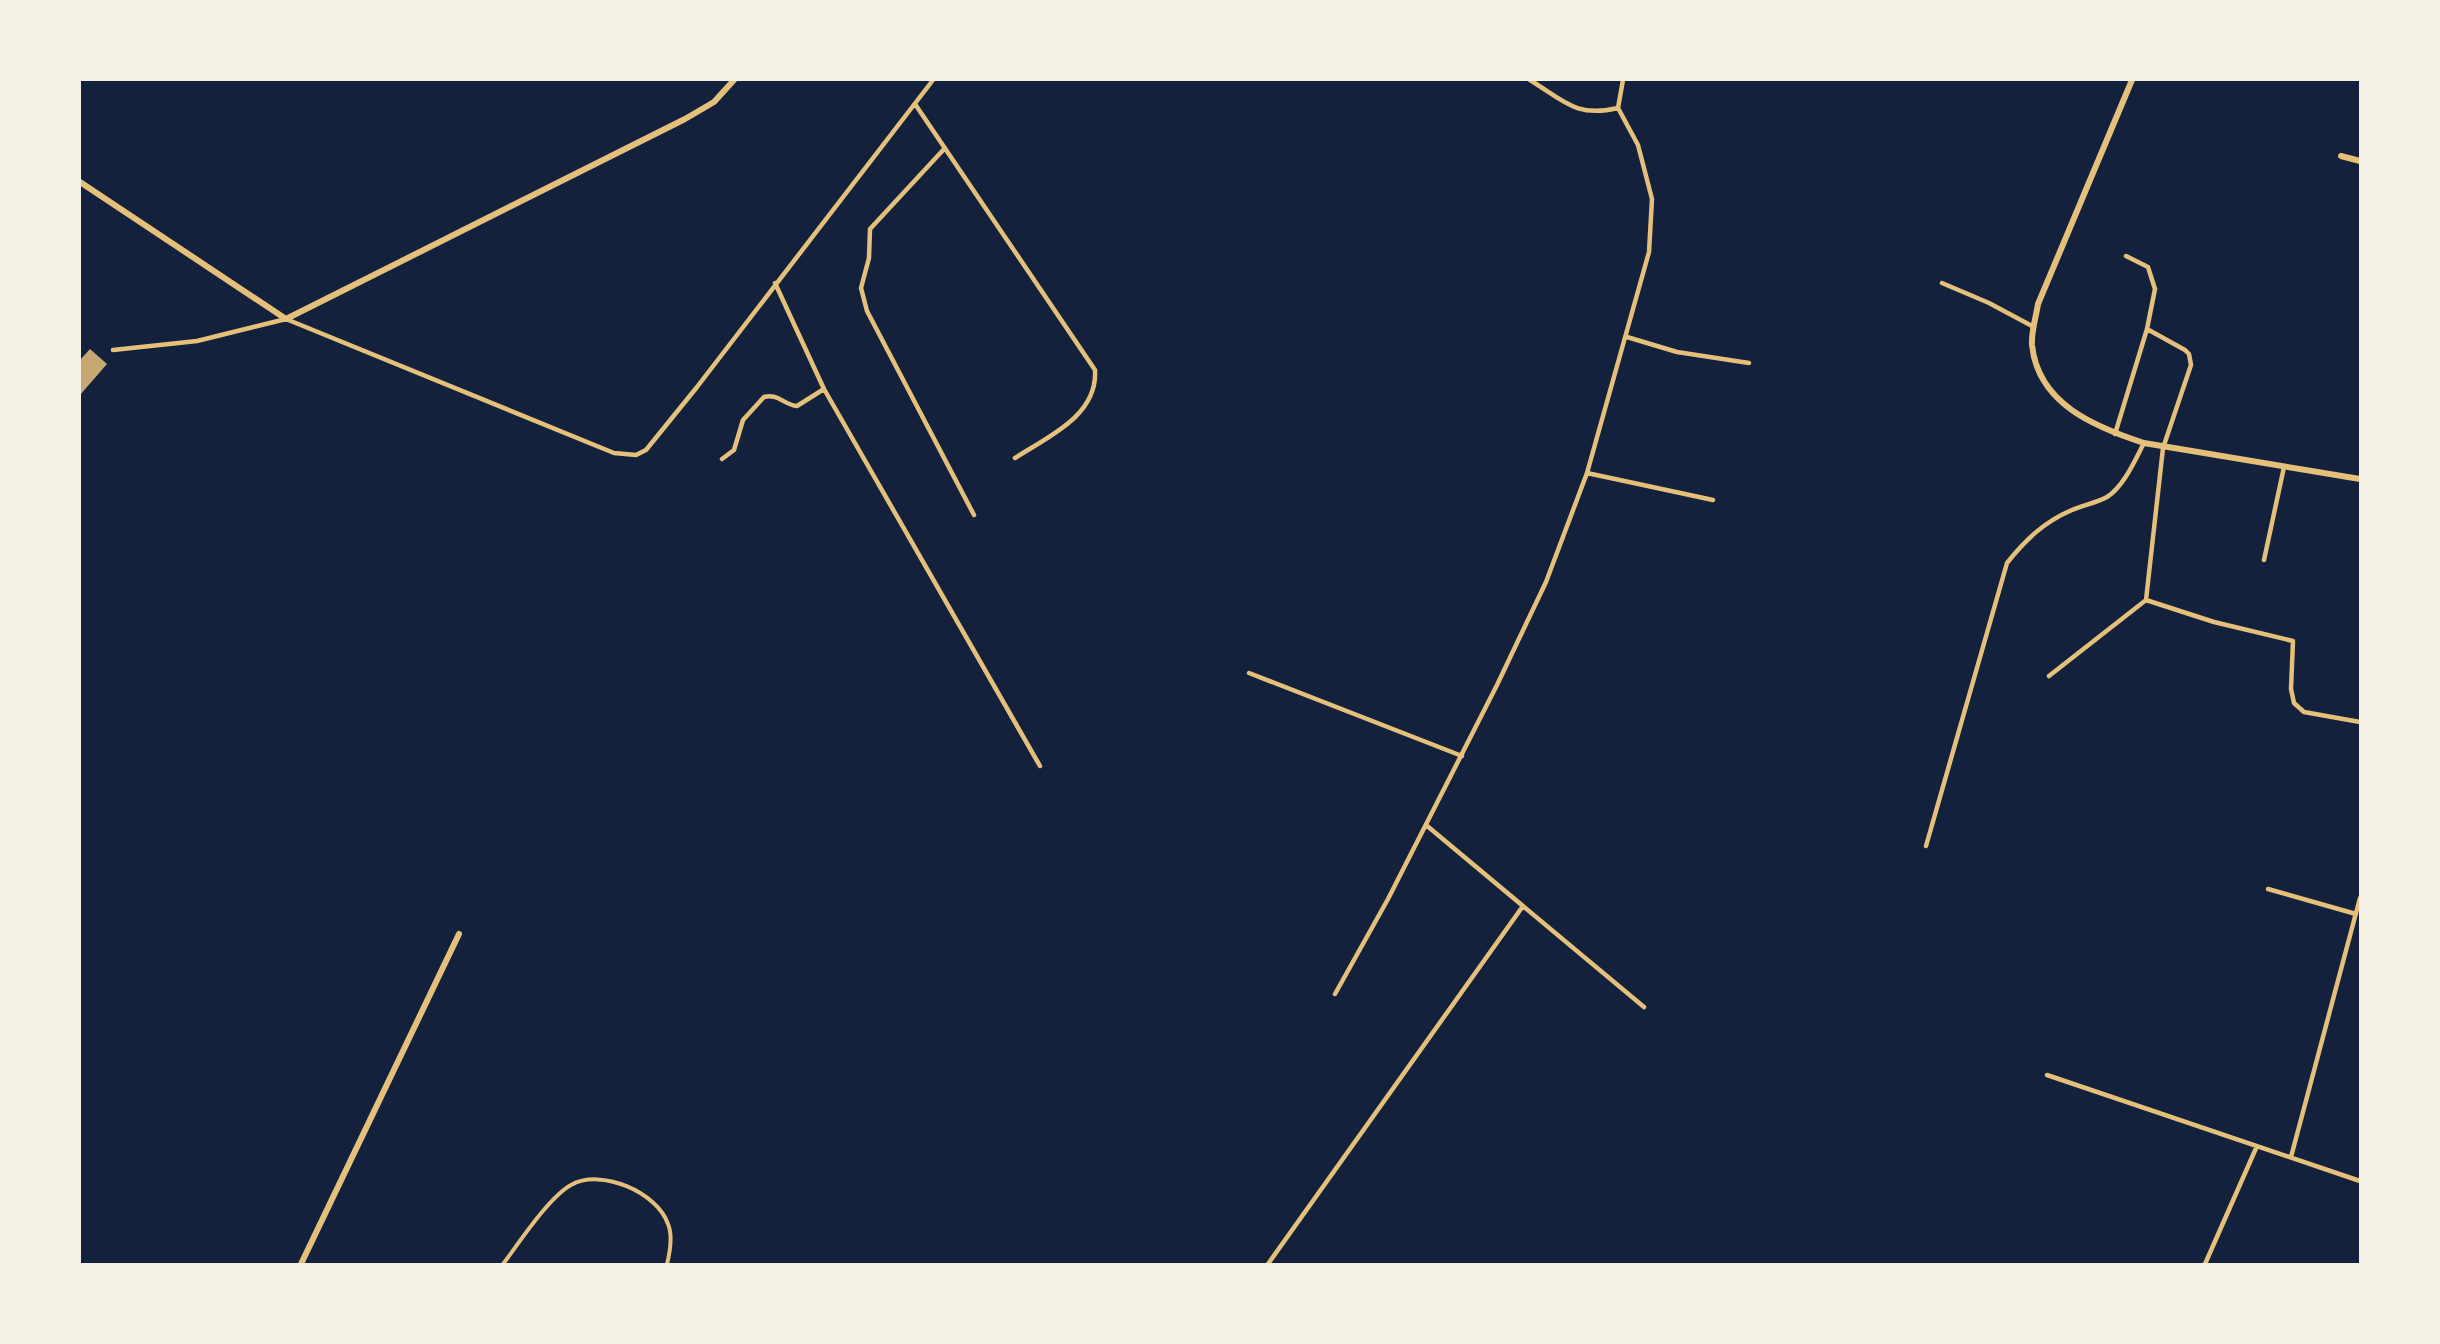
<svg xmlns="http://www.w3.org/2000/svg" width="2440" height="1344" font-family="'Nunito Sans',sans-serif">
<style>
.building{fill:#c6a872}
.lines{fill:none;stroke-linecap:round;stroke-linejoin:round}
.path{stroke:#e5c07b;stroke-width:4}
.service{stroke:#e5c07b;stroke-width:4.5}
.minor{stroke:#e5c07b;stroke-width:6}
</style>
<rect width="100%" height="100%" fill="#14213d"/>
<path class="building" d="M90 349 107 364 80 395V360Z"/>
<g class="lines">
<path class="path" d="M503 1264C519 1243 549 1197 571 1185 601 1168 657 1192 668 1224 673 1236 670 1252 667 1264"/>
<path class="service" d="M1530 80C1564 101 1576 118 1618 108
M915 104 1095 370C1098 416 1047 437 1015 458
M945 148 870 229 869 258 861 288 867 311 974 515
M775 283 824 389 1040 766
M1942 283 1989 303 2034 327
M1627 337 1677 352 1749 363
M113 350 197 341 286 319 614 453 636 455 646 450 697 387 933 80
M2115 434 2147 329 2155 289 2148 267 2126 256
M722 459 734 450 743 420 764 397C778 393 784 405 797 406L824 389
M1587 473 1713 500
M2264 560 2284 467
M2146 600 2214 622 2293 641 2291 689 2294 703 2304 712 2360 722
M1249 673 1462 756
M2049 676 2146 600 2163 448 2191 365 2189 354 2185 350 2147 329
M1426 825 1644 1007
M1926 846 2007 563C2025 540 2044 522 2072 510 2083 505 2096 503 2107 497 2124 486 2135 460 2144 443
M2268 889 2356 914
M1335 994 1388 899 1497 685 1546 582 1587 473 1649 252 1652 199 1638 145 1618 108 1623 80
M2047 1075 2360 1181
M2291 1157 2360 898
M1268 1264 1523 906
M2205 1264 2257 1146"/>
<path class="minor" d="M2132 80 2038 304C2036 317 2031 332 2032 345 2038 404 2095 427 2144 443L2360 479
M2341 156 2360 161
M80 182 286 319 685 119 714 102 734 80
M301 1264 459 934"/>
</g>
<rect width="2440" height="1344" fill="none" stroke="#f6f1e7" stroke-width="162"/>
</svg>
